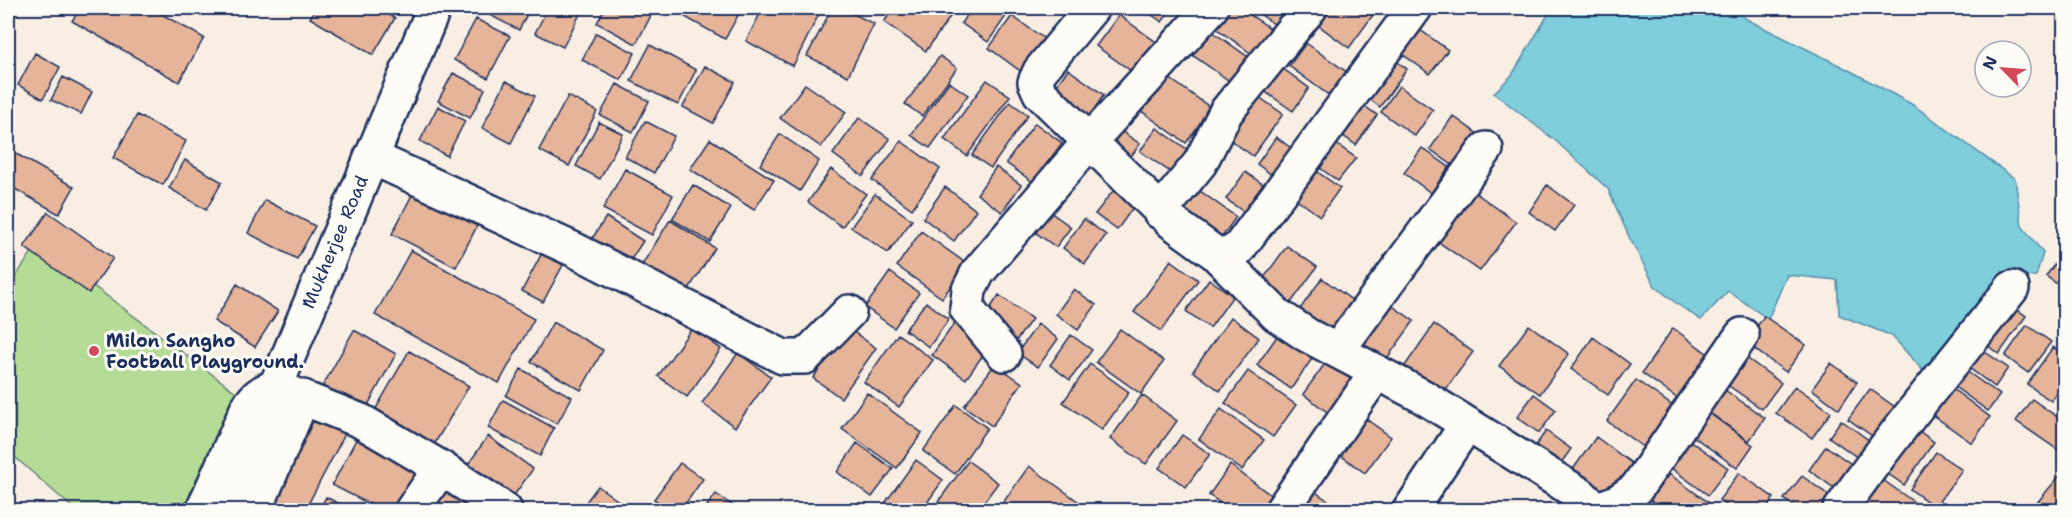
<svg xmlns="http://www.w3.org/2000/svg" width="2072" height="518" font-family="'Shantell Sans',sans-serif">
<style>
.green{fill:#b5dc97;stroke:#68867a;stroke-width:1.5}
.water{fill:#7fcedc;stroke:#578eaa;stroke-width:1.5}
.building{fill:#e6b498;stroke:#1b2f5e;stroke-width:1.5}
.lines{fill:none;stroke-linecap:round;stroke-linejoin:round}
.minor-casing{stroke:#1b2f5e;stroke-width:38}
.secondary-casing{stroke:#1b2f5e;stroke-width:38}
.minor{stroke:#fdfcf7;stroke-width:33}
.secondary{stroke:#fdfcf7;stroke-width:33}
.poi-dot{fill:#d1495b;stroke:#fdfcf7;stroke-width:2}
.labels{text-anchor:middle;dominant-baseline:central;stroke-width:6;stroke-linejoin:round;paint-order:stroke}
.street-label{font-size:18px;fill:#1b2f5e;stroke:#fdfcf7}
.poi-label{font-size:18px;font-weight:bold;fill:#1b2f5e;stroke:#fdfcf7;text-anchor:start}
</style>
<rect width="100%" height="100%" fill="#f8eee4"/>
<filter id="ink" filterUnits="userSpaceOnUse"><feTurbulence type="fractalNoise" baseFrequency=".0167" numOctaves="2"/><feDisplacementMap in="SourceGraphic" scale="12" xChannelSelector="R" yChannelSelector="G"/><feConvolveMatrix kernelMatrix="1 2 1 2 8 2 1 2 1" color-interpolation-filters="sRGB"/></filter>
<g filter="url(#ink)">
<path class="green" d="M37 244 264 413 219 510H75L8 451V289Z"/>
<path class="water" d="M1552 8H1732L1748 20 1847 69 1913 105 2015 179 2022 226 2043 253 2036 276H2014L1935 384 1892 336 1839 315 1837 280 1787 275 1768 319 1728 291 1701 320 1677 304 1655 286 1629 237 1608 189 1557 142 1494 93 1512 75Z"/>
<path class="building" d="M80 8H151L204 38 179 82 72 21Z
M316 8H377L395 18 373 55 310 18Z
M476 8H530L519 30Z
M548 8H572L581 12 563 47 535 33Z
M605 8H655L636 44 597 23Z
M690 8H742L725 39 685 17Z
M763 8H822L793 66 746 41Z
M832 8H842L874 24 848 76 807 56Z
M894 8H943L952 14 926 51 884 22Z
M973 8H1008L1011 9 988 42 961 23Z
M1142 8H1172L1162 22Z
M1220 8H1240L1274 31 1256 57 1209 23Z
M1251 8H1291L1277 26Z
M1325 8H1363L1373 15 1349 48 1314 22Z
M1119 15 1156 42 1134 73 1096 46Z
M1012 16 1046 40 1023 73 989 48Z
M476 19 510 36 488 78 454 60Z
M1409 22 1448 50 1430 74 1391 46Z
M1206 27 1248 57 1231 82 1188 52Z
M596 33 635 53 621 80 582 60Z
M1306 43 1355 78 1338 102 1289 66Z
M650 45 696 70 678 105 631 81Z
M35 53 60 67 43 99 18 85Z
M1388 55 1407 69 1380 107 1361 93Z
M940 56 957 68 922 116 905 104Z
M1274 62 1309 88 1293 111 1257 86Z
M705 66 735 82 713 123 683 107Z
M1068 69 1104 95 1084 123 1048 98Z
M453 73 485 89 470 118 438 101Z
M1162 73 1211 108 1186 143 1137 108Z
M63 77 92 92 81 114 51 100Z
M987 80 1010 96 967 156 944 139Z
M506 81 535 96 511 143 482 128Z
M949 82 968 95 930 148 911 135Z
M617 84 649 101 633 132 600 115Z
M805 84 846 112 821 147 780 118Z
M1399 86 1433 110 1415 136 1381 112Z
M1249 90 1283 114 1253 156 1219 132Z
M568 96 597 111 569 166 539 150Z
M1353 98 1377 115 1356 145 1332 128Z
M1010 102 1028 115 991 168 972 155Z
M438 106 465 121 447 156 420 141Z
M137 115 186 141 163 185 113 158Z
M1453 116 1486 140 1462 172 1430 149Z
M859 118 890 139 863 176 833 154Z
M645 121 674 136 654 173 625 157Z
M599 122 623 134 600 179 576 166Z
M1035 123 1062 143 1033 182 1006 163Z
M1111 124 1140 144 1127 162 1099 141Z
M1157 128 1198 157 1182 180 1140 151Z
M780 134 819 161 800 191 760 165Z
M1325 136 1356 158 1338 181 1309 160Z
M1276 137 1302 156 1283 183 1257 164Z
M710 139 774 180 754 210 690 169Z
M901 141 940 169 912 209 872 180Z
M1422 148 1449 167 1431 193 1404 173Z
M13 152 74 187 59 214 8 185V161Z
M185 160 222 182 206 210 169 188Z
M996 167 1021 185 1002 212 977 194Z
M1312 168 1340 188 1320 216 1292 196Z
M625 169 673 195 652 235 603 209Z
M831 169 866 194 842 227 808 202Z
M1245 172 1267 187 1248 215 1226 199Z
M1189 183 1236 217 1215 247 1168 214Z
M693 185 731 208 710 242 672 219Z
M1547 185 1574 205 1555 231 1529 212Z
M1466 186 1516 222 1480 271 1430 236Z
M945 187 976 210 954 241 923 218Z
M1113 191 1134 206 1117 230 1095 214Z
M413 193 477 226 456 267 392 234Z
M875 194 912 220 888 253 851 227Z
M265 200 315 226 297 259 248 233Z
M1043 207 1071 227 1056 247 1029 228Z
M48 212 113 258 89 293 24 247Z
M606 217 643 241 623 272 586 248Z
M1084 219 1106 235 1085 264 1063 248Z
M670 220 715 248 680 303 635 276Z
M921 231 967 264 942 298 897 266Z
M1287 246 1317 267 1285 311 1255 290Z
M411 250 534 319 499 383 375 315Z
M542 253 563 265 543 302 522 291Z
M2062 254 2064 256V289L2046 276Z
M1171 260 1198 280 1161 331 1134 312Z
M890 272 919 293 894 328 865 307Z
M1322 278 1357 304 1329 344 1293 319Z
M1209 279 1233 296 1210 328 1186 311Z
M237 284 278 311 255 347 214 321Z
M1074 289 1096 305 1078 330 1056 314Z
M999 295 1032 319 1013 345 981 322Z
M1381 298 1414 321 1380 368 1348 345Z
M2004 300 2026 316 1999 354 1977 338Z
M926 302 949 319 929 347 905 330Z
M1764 316 1806 345 1786 372 1746 343Z
M1231 317 1259 338 1220 391 1193 371Z
M956 321 990 345 966 379 932 355Z
M553 322 603 350 581 390 531 362Z
M1038 324 1058 339 1038 367 1017 353Z
M1434 324 1473 352 1438 400 1400 373Z
M1529 325 1569 354 1540 394 1499 366Z
M2027 325 2051 342 2028 373 2005 356Z
M692 328 721 349 687 397 658 376Z
M848 328 876 348 841 398 813 378Z
M1673 328 1712 357 1681 401 1642 373Z
M1120 329 1164 361 1141 394 1096 362Z
M1282 329 1316 353 1291 389 1257 365Z
M354 330 396 354 363 414 320 391Z
M898 334 933 360 899 407 864 382Z
M1071 335 1092 350 1070 380 1050 365Z
M1593 337 1630 364 1608 395 1571 369Z
M1974 344 2008 368 1995 387 1961 362Z
M2053 347 2064 355V383L2051 401 2027 384Z
M409 351 469 386 429 453 370 419Z
M738 353 771 377 735 427 702 403Z
M1741 354 1781 383 1762 409 1722 381Z
M1329 358 1356 378 1330 414 1303 394Z
M1831 363 1857 382 1839 409 1812 389Z
M995 364 1022 383 992 426 964 406Z
M1090 364 1129 392 1102 430 1063 402Z
M1959 366 2000 395 1988 411 1948 382Z
M521 369 572 397 557 424 506 396Z
M1248 371 1296 405 1273 437 1225 403Z
M1636 380 1677 409 1647 450 1607 421Z
M1946 384 1990 417 1972 443 1927 411Z
M1795 386 1831 412 1812 438 1776 413Z
M1722 388 1765 418 1749 441 1706 410Z
M1870 389 1899 410 1878 440 1848 419Z
M867 393 922 433 897 468 842 429Z
M1534 394 1556 410 1539 433 1517 417Z
M1142 395 1177 421 1146 464 1110 439Z
M2032 399 2064 422V441L2058 450 2016 421Z
M503 400 554 428 540 456 488 428Z
M956 405 987 428 955 474 923 451Z
M1702 408 1753 445 1737 468 1686 431Z
M1221 409 1264 440 1242 470 1199 439Z
M318 412 348 428 305 510H267Z
M1362 416 1391 437 1365 473 1336 452Z
M1841 420 1877 446 1865 463 1829 437Z
M1908 423 1934 442 1904 485 1877 466Z
M1546 431 1571 449 1553 474 1528 456Z
M359 434 428 469 407 510H381L332 485Z
M1182 435 1210 454 1186 487 1159 468Z
M1682 435 1728 468 1708 495 1663 462Z
M488 436 533 469 507 505 462 473Z
M1596 437 1634 465 1609 500 1571 472Z
M857 443 893 469 872 497 837 472Z
M1826 446 1858 469 1841 493 1809 470Z
M1936 452 1962 470 1935 507 1910 489Z
M916 460 943 480 922 510H880Z
M968 461 998 483 978 510H932Z
M680 463 703 479 681 510H670L654 499Z
M1230 465 1276 499 1268 510H1230L1209 495Z
M1029 466 1089 509 1088 510H1005L1000 507Z
M1739 473 1774 498 1765 510H1733L1719 500Z
M1669 474 1719 510H1664L1650 500Z
M2061 474 2064 477V510H2031Z
M446 475 498 510H422Z
M1876 475 1918 505 1913 510H1870L1857 501Z
M1802 476 1838 502 1832 510H1800L1784 499Z
M598 486 629 509 627 510H580Z
M1308 487 1342 510H1291Z
M716 494 739 510H704Z
M326 497 351 510H319Z"/>
<g class="lines">
<g class="minor-casing">
<path id="minor" d="M1092 8 1040 71 1035 82 1040 93 1172 222 1216 254 1228 255 1239 248 1415 8
M371 157 575 250 783 357H805L849 312
M1160 212 1200 163 1226 112 1310 8
M1216 254 1277 315 1307 335 1422 396 1581 495 1596 510
M1337 351 1486 149
M1004 354 967 309 969 290 978 272 1090 141 1211 8
M203 510 247 409C255 397 261 391 275 387L361 421 441 468 505 510
M255 510 303 397
M412 510 441 468
M1282 510 1377 372
M1410 510 1467 424
M1595 510 1617 502 1636 489 1742 335
M1840 510C1893 433 1954 362 2012 288"/>
</g>
<g class="secondary-casing">
<path id="secondary" d="M224 510 434 8"/>
</g>
<use href="#minor" class="minor"/>
<use href="#secondary" class="secondary"/>
</g>
</g>
<circle class="poi-dot" cx="94" cy="351" r="6"/>
<g class="labels">
<g class="street-label">
<text transform="translate(335 242) rotate(-67)">Mukherjee Road</text>
</g>
<g class="poi-label">
<text x="106" y="341">Milon Sangho<tspan x="106" dy="21">Football Playground.</tspan></text>
</g>
</g>
<rect width="2072" height="518" fill="none" stroke="#fdfcf7" stroke-width="30"/>
<rect x="15" y="15" width="2042" height="488" fill="none" stroke="#1b2f5e" stroke-width="2" filter="url(#ink)"/>
<g transform="translate(2003 69) rotate(295)"><circle r="28" fill="#fdfcf7" stroke="#a3aaba" stroke-width="1.5"/>
<path d="M0-4.5L10 22L0 15L-10 22Z" fill="#d1495b"/>
<text y="-9" font-size="16" font-weight="bold" text-anchor="middle" fill="#1b2f5e">N</text>
</g>
</svg>
